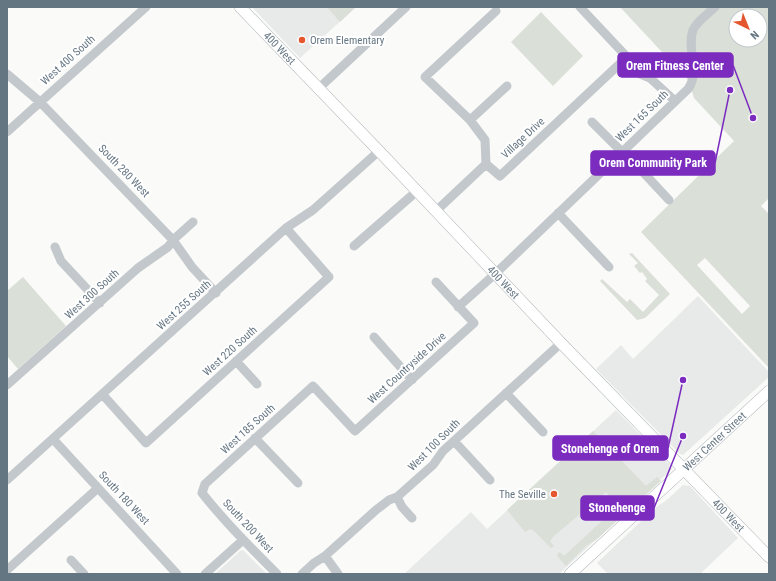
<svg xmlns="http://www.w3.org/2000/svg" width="776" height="581" font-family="'Roboto Condensed',sans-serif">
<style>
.built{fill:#e8e9e9}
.green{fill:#dadfd7;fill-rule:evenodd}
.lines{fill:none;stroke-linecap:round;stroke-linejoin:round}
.major-casing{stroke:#b5babe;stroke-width:12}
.minor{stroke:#c3c8cc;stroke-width:9}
.major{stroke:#fff;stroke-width:11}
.poi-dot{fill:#e4572e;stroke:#fff;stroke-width:1.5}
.labels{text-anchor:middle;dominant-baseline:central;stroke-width:4;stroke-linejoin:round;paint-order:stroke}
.poi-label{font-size:11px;fill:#657683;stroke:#fff;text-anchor:start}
.street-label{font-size:11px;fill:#657683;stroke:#fff}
.leader{fill:none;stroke:#7b2cbf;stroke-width:1.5}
.callout-dot{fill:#7b2cbf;stroke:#fff;stroke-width:1.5}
.callout{fill:#7b2cbf;stroke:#7b2cbf;stroke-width:1.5}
.callout-label{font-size:12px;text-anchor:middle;font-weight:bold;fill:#fff}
</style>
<rect width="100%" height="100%" fill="#fafaf8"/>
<path class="built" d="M252 7H356L300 58Z
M698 296 769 372V377L683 455 680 454 596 369 621 345 633 359Z
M616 410 670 465 672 469 559 574H404L471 512 487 529Z
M683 485 690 486 738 538 700 574H608L597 563 655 508 668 499Z
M243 550 267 574H215L240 551Z"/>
<path class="green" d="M327 7H356L340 22Z
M620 7H769V198L761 206 769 214V368L641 232 734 141 694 98 689 81ZM736 16H760V40H736ZM705 258 750 306 742 314 697 265Z
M541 12 583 56 553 86 511 42Z
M632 253 670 294 645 318 637 320 600 281 602 279 627 302 630 299 643 312 659 295 645 281 647 279 642 272 640 273 634 266 638 263 629 254Z
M23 277 66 326 18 369 7 356V291Z
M593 431 646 486 657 477 661 481 596 540 587 545 566 566 558 557 557 554 560 552 564 556 618 506 606 492 554 536 550 541 554 546 551 548 534 531 530 529 525 532 507 510Z"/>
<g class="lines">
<g class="major-casing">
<g id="major">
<path id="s1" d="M240 7 379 151 561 343 769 557"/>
<path id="s2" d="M570 574 769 391"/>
</g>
</g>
<path class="minor" d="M638 73 650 78 675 101
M7 74 40 102 173 240 192 267 216 293
M318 89 406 7
M470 120 507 86
M592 122 622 152 628 156 669 200
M7 132 146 7
M486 164 500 176 627 57 580 7
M486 164 485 140 470 120 425 77 496 11
M436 211 486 164
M558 213 609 267
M354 246 417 191
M55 247 61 261 100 303
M458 307 495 274 688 89C701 71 686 49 693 30 697 21 708 14 715 7
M374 337 412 380
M236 361 257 384
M7 385 138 268 168 247 173 240 193 222
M506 393 543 432
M103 395 146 443 329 277 286 228
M255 438 298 483
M53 439 177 574
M454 441 490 480
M7 480 286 228 313 210 379 151
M397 497 402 507 412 518
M325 556 338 574
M71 560 84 574
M7 570 98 488
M205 574 243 540
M277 574C251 548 225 522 202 493L205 484 313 386 355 431 474 323 436 282
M302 574 314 563 325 556 376 510 389 500 397 497 433 465 443 451 454 441 561 343"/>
<use href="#major" class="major"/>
</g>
<g class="poi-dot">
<circle cx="302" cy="40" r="4"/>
<circle cx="554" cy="494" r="4"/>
</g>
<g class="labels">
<g class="poi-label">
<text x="310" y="40">Orem Elementary</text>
<text x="546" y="494" text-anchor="end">The Seville</text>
</g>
<g class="street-label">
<text stroke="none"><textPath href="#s1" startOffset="57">400 West</textPath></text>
<text transform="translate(68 60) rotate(-42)">West 400 South</text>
<text transform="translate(642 116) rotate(-44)">West 165 South</text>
<text transform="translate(523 138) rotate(-43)">Village Drive</text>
<text transform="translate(124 171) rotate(46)">South 280 West</text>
<text stroke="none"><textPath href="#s1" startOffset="381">400 West</textPath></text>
<text transform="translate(92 294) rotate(-42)">West 300 South</text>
<text transform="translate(184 305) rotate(-42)">West 255 South</text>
<text transform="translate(230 351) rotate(-42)">West 220 South</text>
<text transform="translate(407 368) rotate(-42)">West Countryside Drive</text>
<text transform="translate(248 429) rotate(-42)">West 185 South</text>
<text stroke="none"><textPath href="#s2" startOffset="196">West Center Street</textPath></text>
<text transform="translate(434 445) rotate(-45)">West 100 South</text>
<text transform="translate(124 498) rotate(47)">South 180 West</text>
<text stroke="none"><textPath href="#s1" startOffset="705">400 West</textPath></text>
<text transform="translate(248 526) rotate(47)">South 200 West</text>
</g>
</g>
<path class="leader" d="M753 118L733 65M730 90L715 163M683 380L668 448M683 436L654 508"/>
<g class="callout-dot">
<circle cx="753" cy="118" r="4"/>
<circle cx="730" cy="90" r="4"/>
<circle cx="683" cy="380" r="4"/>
<circle cx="683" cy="436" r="4"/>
</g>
<g class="callout">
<rect x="618" y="53" width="115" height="24" rx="4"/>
<rect x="591" y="151" width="124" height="24" rx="4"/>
<rect x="553" y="436" width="115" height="24" rx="4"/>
<rect x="581" y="496" width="73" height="24" rx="4"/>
</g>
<g class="callout-label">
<text x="675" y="70">Orem Fitness Center</text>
<text x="653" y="167">Orem Community Park</text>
<text x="610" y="453">Stonehenge of Orem</text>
<text x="617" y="512">Stonehenge</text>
</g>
<rect width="776" height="581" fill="none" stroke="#657683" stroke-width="16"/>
<g transform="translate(748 28) rotate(137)"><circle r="19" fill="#ffffff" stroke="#c1c8cd"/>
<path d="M0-3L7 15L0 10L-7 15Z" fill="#e4572e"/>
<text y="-6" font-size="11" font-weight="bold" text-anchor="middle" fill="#657683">N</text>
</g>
</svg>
